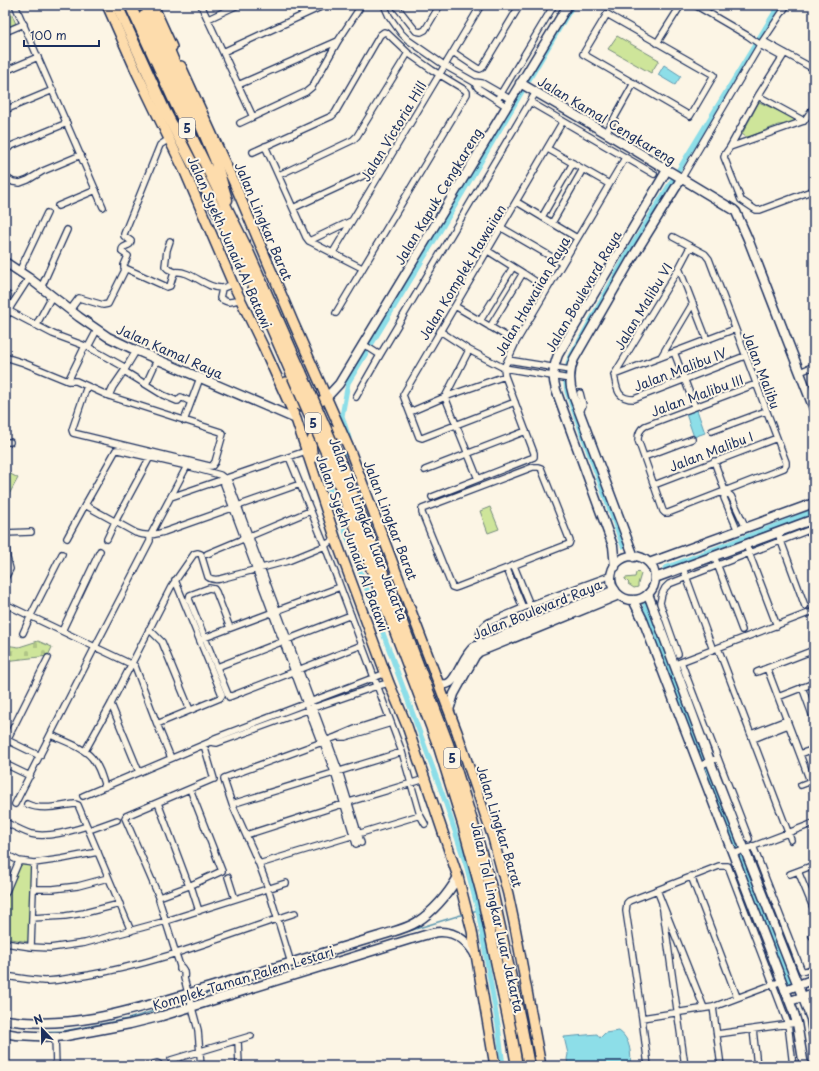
<svg xmlns="http://www.w3.org/2000/svg" width="819" height="1071" font-family="'Playpen Sans',sans-serif">
<style>
.cemetery{fill:url(#cemetery-stones);stroke:#748a7c}
.park{fill:#cee59a;stroke:#748a7c}
.water{fill:#8ddee8;stroke:#5f98b1}
.lines{fill:none;stroke-linecap:round;stroke-linejoin:round}
.stream{stroke:#5f98b1;stroke-width:1.5}
.canal{stroke:#8ddee8;stroke-width:5}
.street-casing{stroke:#1b2f5e;stroke-width:8}
.secondary-casing{stroke:#1b2f5e;stroke-width:11}
.primary-casing{stroke:#1b2f5e;stroke-width:12}
.highway-casing{stroke:#1b2f5e;stroke-width:13}
.street{stroke:#fcf5e5;stroke-width:5.5}
.secondary{stroke:#fcf5e5;stroke-width:8}
.primary{stroke:#fddcac;stroke-width:9}
.highway{stroke:#fddcac;stroke-width:10}
.highway-bridge-casing{stroke:#1b2f5e;stroke-width:13;stroke-linecap:butt}
.highway-bridge{stroke:#fddcac;stroke-width:10}
.labels{text-anchor:middle;dominant-baseline:central;stroke-width:4;stroke-linejoin:round;paint-order:stroke}
.shield{fill:#fcf5e5;stroke:#5e6a86;stroke-width:1}
.shield-label{font-size:12px;font-weight:bold;fill:#1b2f5e}
.street-label{font-size:13px;fill:#1b2f5e;stroke:#fcf5e5}
</style>
<defs>
<pattern id="cemetery-stones" width="16" height="16" patternUnits="userSpaceOnUse"><rect width="16" height="16" fill="#cee59a"/><path d="M2 7V4a2 2 0 0 1 4 0v3zM10 15v-3a2 2 0 0 1 4 0v3z" fill="#b0c587"/></pattern>
</defs>
<rect width="100%" height="100%" fill="#fcf5e5"/>
<filter id="ink" filterUnits="userSpaceOnUse"><feTurbulence type="fractalNoise" baseFrequency=".025" numOctaves="2"/><feDisplacementMap in="SourceGraphic" scale="8" xChannelSelector="R" yChannelSelector="G"/><feConvolveMatrix kernelMatrix="1 2 1 2 8 2 1 2 1" color-interpolation-filters="sRGB"/></filter>
<g filter="url(#ink)">
<path class="cemetery" d="M38 641 52 647 48 656 5 661V645L19 647Z"/>
<path class="park" d="M5 5H8L16 24 5 28Z
M617 36 659 60 651 73 608 49Z
M759 102 796 119 794 124 778 125 747 138 742 134Z
M5 471 18 478 6 500 5 499Z
M490 507 499 529 488 533 480 511Z
M638 571 641 574 638 584V587L634 588 628 584 629 583 625 579V578L635 577 636 573Z
M21 861 31 864 29 942 5 938V899Z"/>
<path class="water" d="M664 65 681 76 675 85 658 75Z
M697 410 705 433 694 437 686 414Z
M619 1031C630 1038 632 1055 630 1066H568L567 1059 568 1054 564 1037 597 1034 600 1038 605 1033Z"/>
<g class="lines">
<path class="stream" d="M471 912 478 910
M192 998 464 914
M5 1028 15 1031
M26 1032 64 1031 128 1019 189 1000"/>
<path class="canal" d="M349 438 342 416 348 383 443 226 573 5
M350 450 323 466 322 468 445 801 467 868 478 910 498 1025 503 1066
M623 546 567 392 565 377 569 360 629 251 778 7 780 5
M665 568 814 511
M645 605 771 934 789 982"/>
<g class="street-casing">
<path id="street" d="M15 5 103 207
M201 5 253 117
M384 5 389 16 401 33 408 40 444 65 474 82 478 88 506 106
M695 5 748 36 758 43 760 45 782 57
M397 7 416 31 421 32 425 30 440 5
M607 14 714 75 690 116 583 54Z
M208 19 238 5
M5 32 24 24
M763 41 814 69
M657 43 681 5
M223 52 325 5
M453 52 477 68 480 69 482 68 520 5
M785 53 758 96 730 147 725 154 724 157 741 200 756 210H760L814 190
M5 71 38 57
M474 82 482 83 510 99
M238 85 338 41
M758 96 804 121
M497 100 554 5
M530 102 654 174
M5 110 53 90
M240 123 306 92 312 87 338 41 359 9 358 5
M606 133 634 83
M265 146 306 237 309 241 362 268
M730 147 804 121 814 107
M548 149 609 184
M5 151 11 146 67 123
M253 152 332 116 335 113 380 35 384 32 387 33 408 53 432 70 465 90 467 92V94L336 313
M279 175 353 140 357 136 408 53
M5 177 13 182 20 183 28 180 43 171 81 155
M681 179 760 45 787 5
M517 202 577 238
M58 206 96 190
M293 208 384 166
M542 217 573 163
M552 223 583 169
M502 228 562 263
M673 237 705 254 709 259 786 462V465L784 468 668 513H665L663 511 638 440C638 434 640 429 645 426L756 384
M170 241 167 250 165 266 168 269 175 272
M309 241 351 221
M488 251 523 273 547 289
M332 254 481 5
M679 268 707 340
M127 269 124 268V265L128 256 122 252C121 246 126 247 130 244L131 241 124 236V234L160 145 169 139
M127 269 167 287 170 286 173 276 175 272C191 270 205 288 221 288 225 288 230 285 233 284
M19 272 47 213
M41 288 67 230
M222 289 220 298C228 304 232 302 240 299
M5 294 8 295 5 301
M455 306 516 342
M70 310 79 298 103 305 108 304 125 270 127 269
M9 311 53 334 88 347 126 368
M5 319 11 306 29 278
M480 321 513 267
M35 325 39 320 52 296
M490 327 523 273
M440 331 469 350 504 368 570 379
M363 344 380 355
M88 347 97 330
M469 350 445 397 478 479
M674 352 695 407
M5 357 24 363 68 381H76L109 396 221 432 223 434 215 462 212 466H209L73 433 72 430 87 386
M661 357 693 303
M508 360 570 370
M124 371 163 395 177 401H178L181 397 191 402
M800 372 814 366
M614 375C617 389 617 399 634 399L745 356
M614 375 679 268 690 247
M614 375 735 329
M68 381 85 346
M146 384 157 360
M580 393 583 405 580 412
M109 396 113 387 124 371 136 351
M356 397 380 355 536 92
M515 402 422 438 419 437 403 395 563 121
M410 412 445 397 505 376
M184 421 200 378
M712 431 766 411
M5 442H10
M289 457 325 546 402 752 420 815 425 824
M644 457 692 439
M714 461 725 491 724 498 738 531
M533 467H538L541 468 570 541 569 544 458 587 455 588 452 587 422 513V509Z
M425 470 526 431
M225 479 224 484 308 709 319 738 324 746 334 772 356 844
M654 485 777 438
M725 491 731 496 746 528
M171 497 306 451
M432 497 534 457V453L505 376 504 368 516 342 625 158
M85 505 136 533C148 537 153 535 164 532L300 484
M5 533 31 532
M778 533 805 606
M67 538 85 505 116 450H118L187 466 220 475 229 482 324 736 329 744 339 771 361 843
M107 539 115 522 150 457
M746 545 777 626
M207 554 310 511
M714 556 742 630
M514 566 530 605
M683 568 713 650
M507 569 523 608
M5 578 10 569 7 558 5 533
M5 604 95 647 135 666 157 724 171 758
M230 628 216 592 214 589 209 588 190 595 189 599 229 697 362 645
M149 629 162 642 190 710
M62 631 100 551
M23 633 31 615 62 554
M204 638 340 587
M481 647C477 637 479 628 489 622L530 605 612 575
M718 648 791 840
M678 654 660 603 662 594 665 588 669 584 814 528
M681 662 749 839
M678 663 814 611
M5 666 6 663
M217 667 351 615
M767 668 810 781
M757 672 814 650
M802 687 814 720
M778 697 814 683
M111 704 139 772
M157 724 220 698 222 695 175 580
M751 734 787 720
M51 735C64 741 83 747 92 758 99 766 102 777 105 787
M339 737H345L391 723
M5 739 40 756
M753 739 788 725
M7 740 48 658
M210 742 217 743 313 708 377 686 389 683
M85 751 111 704 171 587 194 554 198 553 201 554 208 577C212 580 215 580 220 579L288 561 325 546 328 543 336 540
M800 754 814 749
M5 764 30 776
M699 766 718 758
M801 785 814 780
M190 789 222 871 189 886 159 897 125 818 126 816 213 779H214L204 745
M83 796 210 742 215 738 386 673
M158 803 189 886
M15 804 95 647 150 541V536L187 466
M27 804C42 811 59 806 75 804L78 805 131 931
M232 804 402 752
M5 822C13 826 22 831 31 834 48 838 71 831 87 826
M89 830 117 820
M246 835 349 802 425 779
M753 846 801 969 802 971H805L814 968
M5 854 19 861 34 863 62 859 98 852
M733 854 814 823
M259 864 420 815
M798 871 814 910
M790 874 814 865
M691 876 737 997
M228 877 235 899
M34 889H53L78 886 108 878
M192 889 199 911
M657 890 704 1008
M5 894 19 861
M159 900 176 954 180 966V969
M662 903 685 1066
M32 918 65 916 84 913 120 904
M812 936 814 935
M5 943 31 947 50 948 85 943 166 921 286 883
M31 947 34 863
M291 963 268 888 259 864 232 804 224 780V778L336 737 355 729 389 718
M180 966C184 969 185 973 184 978L198 1030 201 1066
M5 976C18 978 31 980 44 981 59 981 74 977 89 975 160 963 227 935 295 913
M713 1007 721 1066
M642 1018 713 1007 782 981
M753 1029 757 1066
M717 1034 797 1023
M55 1037 56 1066
M238 1040 239 1066
M171 1060 251 1036
M147 1066 157 1063 159 1064 160 1066
M648 1066 642 1018 626 911 627 903 629 901 719 866H728L788 1024 793 1066"/>
</g>
<g class="secondary-casing">
<path id="secondary" d="M520 83 606 133 734 210 736 212 748 239 814 409
M5 262 29 278 79 317 108 337 133 349 296 419
M327 397 339 384 568 5
M611 578a22 22 0 1 1 44 0a22 22 0 1 1-44 0Z
M634 557 573 395C569 383 569 371 574 359L631 260 681 179
M649 563 814 503
M615 567 613 546 556 390C552 376 553 368 558 355L667 170
M655 578 814 519
M648 594 710 761 806 1006 811 1019 814 1041
M633 600 643 620 794 1013 797 1023 804 1066
M440 684C443 684 446 685 449 683 457 679 464 654 474 647L615 590
M449 710 454 694 475 656 479 652 619 595
M785 990 814 979
M790 1001 814 993
M5 1020C78 1031 141 1007 210 987 266 970 323 953 379 936 391 932 406 929 417 922 434 911 448 894 458 877
M5 1033 16 1035 55 1037 66 1036 130 1024 162 1016 411 939C420 937 432 932 441 932 457 932 469 943 476 956"/>
</g>
<g class="primary-casing">
<path id="primary" d="M107 5 137 73 185 172 233 284 263 346 296 419 336 540 389 683 407 726 458 877 472 931 495 1066
M153 5 172 47
M181 66 235 185 293 322 351 453 457 732 493 838 508 894 515 927 541 1066
M286 382C289 389 292 397 297 403 305 411 319 403 327 397
M313 457C311 448 309 437 319 431 322 430 326 428 329 429 335 430 340 436 345 440"/>
</g>
<g class="highway-casing">
<path id="highway" d="M117 5 165 111 239 253 293 377
M130 5 176 105 247 249 301 372
M145 5 169 50 215 159 227 200
M144 16 188 117
M340 461 405 630 448 744 472 821 492 891 521 1024 529 1066
M333 468 439 747 463 824 482 894 510 1027 517 1066"/>
</g>
<use href="#street" class="street"/>
<use href="#secondary" class="secondary"/>
<use href="#primary" class="primary"/>
<use href="#highway" class="highway"/>
<g class="highway-bridge-casing">
<path id="highway-bridge" d="M301 372 340 461
M293 377 333 468"/>
</g>
<use href="#highway-bridge" class="highway-bridge"/>
</g>
</g>
<g class="labels">
<g class="shield">
<rect x="179" y="118" width="16" height="20" rx="3"/>
<rect x="305" y="413" width="16" height="20" rx="3"/>
<rect x="444" y="748" width="16" height="20" rx="3"/>
</g>
<g class="shield-label">
<text x="187" y="128">5</text>
<text x="313" y="423">5</text>
<text x="452" y="758">5</text>
</g>
<g class="street-label">
<text transform="translate(607 120) rotate(31)">Jalan Kamal Cengkareng</text>
<text transform="translate(393 131) rotate(-59)">Jalan Victoria Hill</text>
<text transform="translate(438 196) rotate(-59)">Jalan Kapuk Cengkareng</text>
<text transform="translate(264 221) rotate(67)">Jalan Lingkar Barat</text>
<text transform="translate(230 242) rotate(66)">Jalan Syekh Junaid Al Batawi</text>
<text transform="translate(462 272) rotate(-59)">Jalan Komplek Hawaiian</text>
<text transform="translate(583 291) rotate(-60)">Jalan Boulevard Raya</text>
<text transform="translate(532 296) rotate(-60)">Jalan Hawaiian Raya</text>
<text transform="translate(643 306) rotate(-59)">Jalan Malibu VI</text>
<text transform="translate(170 351) rotate(24)">Jalan Kamal Raya</text>
<text transform="translate(680 369) rotate(-21)">Jalan Malibu IV</text>
<text transform="translate(762 370) rotate(69)">Jalan Malibu</text>
<text transform="translate(697 395) rotate(-20)">Jalan Malibu III</text>
<text transform="translate(711 451) rotate(-21)">Jalan Malibu I</text>
<text transform="translate(391 520) rotate(69)">Jalan Lingkar Barat</text>
<text transform="translate(369 529) rotate(69)">Jalan Tol Lingkar Luar Jakarta</text>
<text transform="translate(353 543) rotate(70)">Jalan Syekh Junaid Al Batawi</text>
<text transform="translate(537 609) rotate(-22)">Jalan Boulevard Raya</text>
<text transform="translate(500 826) rotate(73)">Jalan Lingkar Barat</text>
<text transform="translate(498 917) rotate(77)">Jalan Tol Lingkar Luar Jakarta</text>
<text transform="translate(243 978) rotate(-17)">Komplek Taman Palem Lestari</text>
</g>
</g>
<rect width="819" height="1071" fill="none" stroke="#fcf5e5" stroke-width="20"/>
<rect x="10" y="10" width="799" height="1051" fill="none" stroke="#1b2f5e" stroke-width="1.5" filter="url(#ink)"/>
<g transform="translate(42 1029) rotate(338)" stroke="#fcf5e5" stroke-width="3" paint-order="stroke">
<path d="M0-3L7 15L0 10L-7 15Z" fill="#1b2f5e"/>
<text y="-6" font-size="11" font-weight="bold" text-anchor="middle" fill="#1b2f5e">N</text>
</g>
<path d="M24 40v6h75v-6" fill="none" stroke="#1b2f5e" stroke-width="2"/>
<text x="30" y="40" font-size="12" fill="#1b2f5e" stroke="#fcf5e5" stroke-width="3" paint-order="stroke">100 m</text>
</svg>
